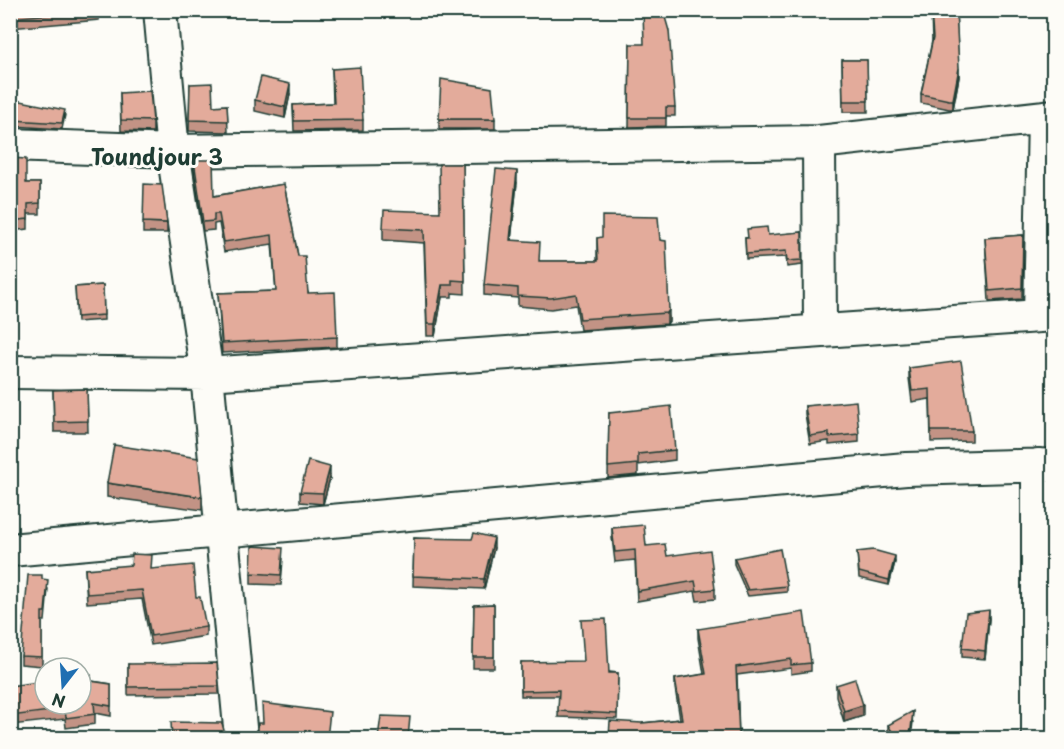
<svg xmlns="http://www.w3.org/2000/svg" width="1064" height="749" font-family="'Playpen Sans',sans-serif">
<style>
.lines{fill:none;stroke-linecap:round;stroke-linejoin:round}
.minor-casing{stroke:#1f3d34;stroke-width:36}
.minor{stroke:#fdfcf7;stroke-width:32}
.wall{fill:#c39385;stroke:#1f3d34;stroke-width:1.5}
.shaded-wall{fill:#9f786c;stroke:#1f3d34;stroke-width:1.5}
.building{fill:#e3ab9b;stroke:#1f3d34;stroke-width:1.5}
.labels{text-anchor:middle;dominant-baseline:central;stroke-width:6;stroke-linejoin:round;paint-order:stroke}
.district-label{font-size:22px;font-weight:bold;fill:#1f3d34;stroke:#fdfcf7}
</style>
<rect width="100%" height="100%" fill="#fdfcf7"/>
<filter id="ink" filterUnits="userSpaceOnUse"><feTurbulence type="fractalNoise" baseFrequency=".0167" numOctaves="2"/><feDisplacementMap in="SourceGraphic" scale="12" xChannelSelector="R" yChannelSelector="G"/><feConvolveMatrix kernelMatrix="1 2 1 2 8 2 1 2 1" color-interpolation-filters="sRGB"/></filter>
<g filter="url(#ink)">
<g class="lines">
<g class="minor-casing">
<path id="minor" d="M160 10 173 151 207 374 241 738
M819 142 820 330
M10 145 173 151 819 142 1054 116
M1040 316 1044 117
M10 372 207 374 1054 315
M10 550 906 469 1054 465
M1038 738V465"/>
</g>
<use href="#minor" class="minor"/>
</g>
<path class="wall" d="M10 10H133L99 16V20L10 28Z
M921 10H962L956 11 959 77 953 109H949L921 103V94L932 41 931 13 921 14Z
M630 44 675 107V116H666V126L629 127Z
M842 60H867L868 112H843Z
M332 69 363 120V130L294 131 293 105 333 103Z
M190 84 213 106 227 105 228 132 189 131Z
M120 93 153 121V132L121 131Z
M290 94 285 118 255 111V100Z
M11 99 65 115 62 129 13 126Z
M439 119H495V129H439Z
M10 158 26 183H40V214H28V229L10 231Z
M194 160 214 196 284 184 298 256 308 293 337 337V347L222 353 218 293 276 291 272 244 224 252 219 223 214 224V230L203 231 194 170Z
M463 164 465 294 452 293V297H442L435 336H427L424 243 383 240V228L440 212Z
M517 182 511 240 540 261H597V238L660 240 669 321 667 324 580 330 576 305 551 309 518 306V298L484 295V285Z
M143 222 167 223V233H143Z
M802 232V265L787 267 786 257 746 259 745 238Z
M1023 235 1022 299 989 301 985 238Z
M103 285 104 320 77 322 75 287Z
M909 368 972 431V441L931 442 930 399 912 402 909 378Z
M87 389 88 432H54L53 390Z
M805 406 859 434V442L829 445V441L810 444 805 414Z
M609 413 675 450V460L638 465V475L608 478Z
M330 478 323 504 300 502V492Z
M107 483 202 497V510L107 497Z
M612 528 667 556 715 589V599L697 601 695 591 637 601 635 560 615 562 612 538Z
M414 538 494 548 484 589 413 586Z
M857 552 895 562 889 585 859 578Z
M734 558 787 586V592L748 596 734 564Z
M283 559 281 585 251 584V573Z
M85 569H151L196 597 206 627V636L151 645 142 599 87 603Z
M42 579 48 589 45 621H42V666L21 664V656Z
M494 604V668H473L474 605Z
M989 619 985 659 962 657V648Z
M698 629 811 663V671L791 674V668L737 675 739 738 642 723 680 719 675 688V679L704 674 698 638Z
M521 662 618 673 617 719 558 717 559 696H521Z
M128 664 219 686V694L128 695Z
M91 681 111 684V716L95 713V724L66 728 65 719 11 725 10 686Z
M836 685 863 716 844 722 836 696Z
M913 722 911 738H890L888 736V725Z"/>
<path class="shaded-wall" d="M959 68V77L953 109V100Z
M290 84V94L285 118V107Z
M517 171V182L510 251V240Z
M442 285V297L435 336V324Z
M669 310V321L667 324V313Z
M330 467V478L323 504V493Z
M494 538V548L484 589V579Z
M895 556V562L889 585V580Z
M989 610V619L985 659V651Z
M863 705V716L844 722V711Z
M913 711 911 738H910Z"/>
<path class="building" d="M10 10H95L10 18Z
M663 10 669 31 675 107H666V118H629L630 44H644L643 11Z
M931 10H956L959 68 953 100H949L921 94 933 38Z
M842 60H867L868 101H843Z
M360 67 363 120 294 121 293 105 334 103 332 69Z
M261 77 290 84 285 107 255 100Z
M441 79 492 88 495 119H439Z
M212 83 213 106 227 105 228 121 189 120 190 84Z
M150 91 153 121 121 120 120 93Z
M11 99 65 110 62 123 13 120Z
M10 158 26 159V183H40V203L28 204V219L10 221Z
M194 160H213L214 196 284 184 298 256H305L308 293 335 292 337 337 222 343 218 293 276 291 272 235 224 242 219 214H214V221L203 222Z
M439 164H463L465 281 452 280V285H442L435 324H427L424 230 383 228 384 210 440 212Z
M496 169 517 171 510 240 540 242 539 261H598L597 238 602 237V216L658 217 660 240 666 241 669 310 667 313 580 319 576 294 551 298 518 296V288L484 285Z
M144 184 162 185 167 223 143 222Z
M767 227 768 235 802 232V260L787 261 786 251 746 254 745 238H748L747 229Z
M1023 235 1022 288 989 291 985 238Z
M103 285 104 315 77 317 75 287Z
M961 361 972 431H931L930 389 912 391 909 368Z
M87 389 88 421 54 422 53 390Z
M856 401 859 434 829 437V433L810 436 805 406Z
M671 406 675 450 638 454V464L608 467 609 413Z
M114 445 198 458 202 497 107 483Z
M308 461 330 467 323 493 300 492Z
M644 525 646 546 665 544 667 556 710 550 715 589 697 591 695 581 637 591 635 550 615 552 612 528Z
M474 533 494 538 484 579 413 576 414 538 472 539Z
M252 546 283 548 281 575 251 573Z
M780 549 787 586 748 590 734 558Z
M873 550 895 556 889 580 859 572 857 552Z
M132 554 152 555 151 569 193 565 196 597H200L206 627 151 636 142 590 87 594 85 569 131 565Z
M28 575H42V579L48 580 45 612H42V657L21 656Z
M494 604V657H473L474 605Z
M989 610 985 651 962 648 966 613Z
M804 612 811 663 791 665V659L736 667 739 738H609L610 721 642 723 682 719 675 679 706 674 698 629Z
M606 619 609 673H618L617 714 558 711 559 690 521 691V662L584 661 581 620Z
M217 663 219 686 128 687V664Z
M91 675V681L111 684V706L94 703 95 714 66 718 65 709 11 716 10 686 45 681V704H81V676Z
M855 679 863 705 844 711 836 685Z
M262 703 330 712 327 738H257L258 737V723H263Z
M913 711 910 738H896L888 725Z
M381 716 410 717 408 738H378Z
M171 722 222 723 226 738H172Z"/>
</g>
<g class="labels">
<g class="district-label">
<text x="157" y="155">Toundjour 3</text>
</g>
</g>
<rect width="1064" height="749" fill="none" stroke="#fdfcf7" stroke-width="36"/>
<rect x="18" y="18" width="1028" height="713" fill="none" stroke="#1f3d34" stroke-width="2" filter="url(#ink)"/>
<g transform="translate(63 686) rotate(197)"><circle r="28" fill="#fdfcf7" stroke="#a4b0a9" stroke-width="1.5"/>
<path d="M0-4.5L10 22L0 15L-10 22Z" fill="#1f6fb2"/>
<text y="-9" font-size="16" font-weight="bold" text-anchor="middle" fill="#1f3d34">N</text>
</g>
</svg>
